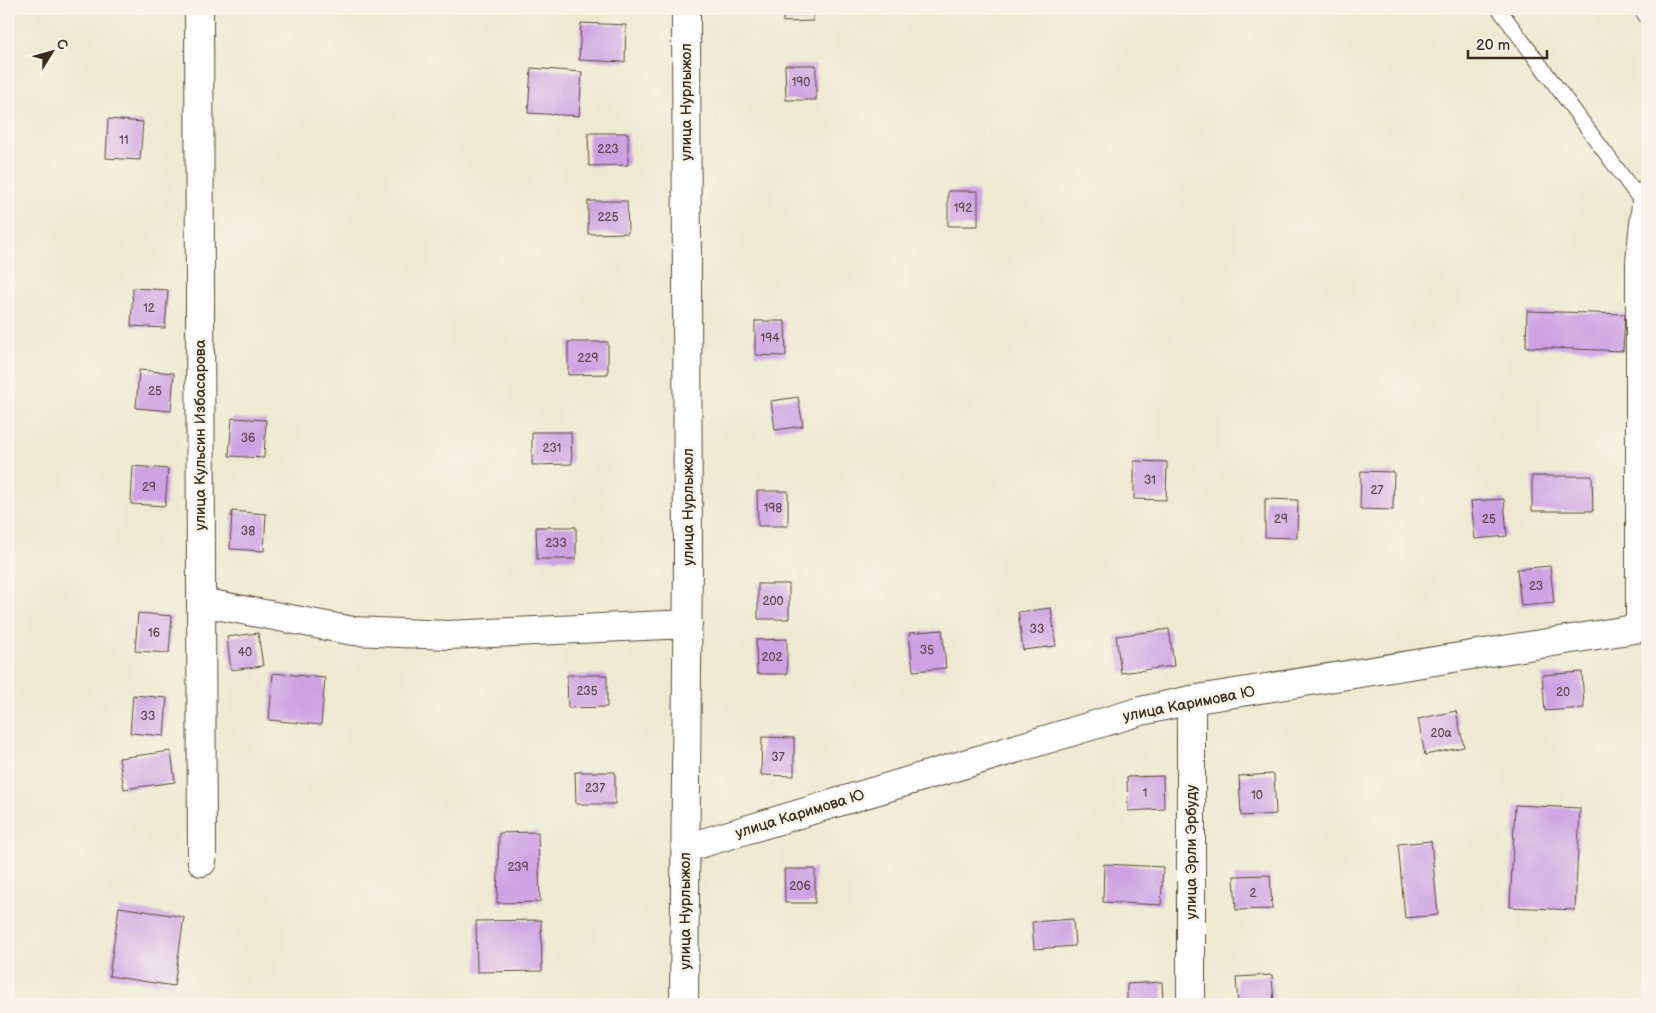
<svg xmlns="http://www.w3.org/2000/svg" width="1656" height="1013" font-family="'Balsamiq Sans',sans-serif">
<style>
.building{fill:#cda2e3}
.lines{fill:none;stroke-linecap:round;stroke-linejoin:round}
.service-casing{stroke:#564739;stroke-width:16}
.minor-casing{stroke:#564739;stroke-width:30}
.service{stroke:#fff;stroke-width:14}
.minor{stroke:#fff;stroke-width:28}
.labels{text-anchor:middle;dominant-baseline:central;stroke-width:5;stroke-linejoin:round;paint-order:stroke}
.number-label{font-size:12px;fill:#60484f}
.street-label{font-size:15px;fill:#3b2a1e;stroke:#f7f3e8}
</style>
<rect width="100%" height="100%" fill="#f7f3e8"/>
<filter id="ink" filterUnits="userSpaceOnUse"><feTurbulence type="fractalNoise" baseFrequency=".02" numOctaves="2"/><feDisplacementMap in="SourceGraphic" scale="10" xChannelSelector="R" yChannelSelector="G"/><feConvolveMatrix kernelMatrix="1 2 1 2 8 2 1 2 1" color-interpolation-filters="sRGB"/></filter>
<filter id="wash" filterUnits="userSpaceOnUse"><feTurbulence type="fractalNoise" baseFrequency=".0096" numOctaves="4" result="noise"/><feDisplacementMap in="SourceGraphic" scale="20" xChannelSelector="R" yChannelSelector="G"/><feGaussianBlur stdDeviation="1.12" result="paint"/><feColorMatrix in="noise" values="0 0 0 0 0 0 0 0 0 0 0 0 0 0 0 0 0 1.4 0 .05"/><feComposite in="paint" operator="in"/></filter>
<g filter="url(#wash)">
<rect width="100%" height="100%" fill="#eee9d0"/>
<g id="blocks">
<path class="building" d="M783 9H813V21L783 22Z
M581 23 626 25 625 62 579 60Z
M785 65H816V100H786Z
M531 68 582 72 579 116 528 113Z
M108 119 143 122 140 160 106 158Z
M588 133H628V165L589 166Z
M948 191H978V226H948Z
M588 201H627L628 233 588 234Z
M133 288 168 290 165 328 131 326Z
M1527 311 1625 314 1623 351 1526 347Z
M755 321H785L786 356 755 355Z
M568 342H608V374L568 375Z
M139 370 174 373 171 411 136 408Z
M798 397 803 426 775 430 771 401Z
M232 418 266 420 264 458 229 456Z
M532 432H571L572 464 532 465Z
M1134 461 1167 462 1166 500 1134 499Z
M133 466 168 469 165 506 131 504Z
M1361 471 1394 472 1393 510 1360 509Z
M1532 476H1592L1593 511H1532Z
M757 491H788V526H758Z
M1265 499 1298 500 1297 538 1265 537Z
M1504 499 1507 536 1475 539 1471 501Z
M232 511 266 514 264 551 230 549Z
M536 527H576V559H537Z
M1550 566 1554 603 1521 606 1517 569Z
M758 584H789V619H758Z
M1051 608 1056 646 1023 650 1018 612Z
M138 613 172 616 169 653 135 651Z
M1169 629 1174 666 1121 673 1116 636Z
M942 630 946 668 913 671 909 633Z
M258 633 263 666 231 670 227 637Z
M787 639V674H757L756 640Z
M1582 672 1584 708 1545 711 1542 675Z
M273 673 325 678 321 725 269 720Z
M567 675H607V707L568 708Z
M133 695 167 698 164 736 130 733Z
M1456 711 1464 747 1425 755 1418 719Z
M762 737 794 738V776L761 775Z
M171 751 175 782 124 789 119 758Z
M575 772H615V804H576Z
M1274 774 1276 814 1241 816 1239 776Z
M1163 776 1164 809 1128 811 1127 777Z
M1515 805 1580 808 1575 910 1510 907Z
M538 832 540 902 497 903 499 833Z
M1431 841 1438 915 1405 918 1398 844Z
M1104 864 1163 867 1161 905 1103 902Z
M784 869H815V903H785Z
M1270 875 1272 909 1236 910 1234 876Z
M119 907 184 917 174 986 109 976Z
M1073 919 1075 946 1034 949 1032 922Z
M541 920 542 971 477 972 476 921Z
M1272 975 1274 1004H1238L1236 977Z
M1162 982 1163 1004H1127V984Z"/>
</g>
</g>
<g filter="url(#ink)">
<use href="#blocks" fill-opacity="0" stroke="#564739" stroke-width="1"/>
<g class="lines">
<g class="service-casing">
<path id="service" d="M1499 9 1644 205
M1641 9 1647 18"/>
</g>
<g class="minor-casing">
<path id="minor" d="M199 9 202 862
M201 602 353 631 448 635 688 624
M1640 628V262L1647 194
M686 848 1141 711 1191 700 1647 627
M684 1004 688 557 686 9
M1191 1004V700"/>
</g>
<use href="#service" class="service"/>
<use href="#minor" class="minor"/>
</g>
</g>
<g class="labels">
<g class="number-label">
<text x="801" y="82">190</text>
<text x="124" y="140">11</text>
<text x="608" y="149">223</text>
<text x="963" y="208">192</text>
<text x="608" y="217">225</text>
<text x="149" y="308">12</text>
<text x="770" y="338">194</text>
<text x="588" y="358">229</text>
<text x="155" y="391">25</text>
<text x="248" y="438">36</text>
<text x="552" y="448">231</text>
<text x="1150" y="480">31</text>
<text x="149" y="487">29</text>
<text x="1377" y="490">27</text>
<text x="773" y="508">198</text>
<text x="1281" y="519">29</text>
<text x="1489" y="519">25</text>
<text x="248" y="531">38</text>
<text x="556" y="543">233</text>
<text x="1536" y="586">23</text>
<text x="773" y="601">200</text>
<text x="1037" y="629">33</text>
<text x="154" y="633">16</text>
<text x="927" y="650">35</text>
<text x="245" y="652">40</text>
<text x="772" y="657">202</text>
<text x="587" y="691">235</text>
<text x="1563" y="692">20</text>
<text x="148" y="716">33</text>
<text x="1441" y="733">20а</text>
<text x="778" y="757">37</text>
<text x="595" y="788">237</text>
<text x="1145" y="793">1</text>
<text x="1257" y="795">10</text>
<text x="518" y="867">239</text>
<text x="800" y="886">206</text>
<text x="1253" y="893">2</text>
</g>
<g class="street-label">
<text transform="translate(686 102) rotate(-90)">улица Нурлыжол</text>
<text transform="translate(200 435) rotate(-90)">улица Кульсин Избасарова</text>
<text transform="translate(688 507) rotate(-90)">улица Нурлыжол</text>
<text transform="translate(1189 704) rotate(-11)">улица Каримова Ю</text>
<text transform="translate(800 814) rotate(-17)">улица Каримова Ю</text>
<text transform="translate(1191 852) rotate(-90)">улица Эрли Эрбуду</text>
<text transform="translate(685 911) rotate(-90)">улица Нурлыжол</text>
</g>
</g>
<rect width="1656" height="1013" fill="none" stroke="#f7f3e8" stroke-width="30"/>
<g transform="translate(52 52) rotate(53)" stroke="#f7f3e8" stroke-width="4" paint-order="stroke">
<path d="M0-4L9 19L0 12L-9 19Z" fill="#3b2a1e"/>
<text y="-8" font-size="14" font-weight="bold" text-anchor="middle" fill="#3b2a1e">С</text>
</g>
<path d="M1468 50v8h79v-8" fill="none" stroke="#3b2a1e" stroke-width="2.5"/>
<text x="1476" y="50" font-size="15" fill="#3b2a1e" stroke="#f7f3e8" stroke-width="4" paint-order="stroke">20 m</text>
</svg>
